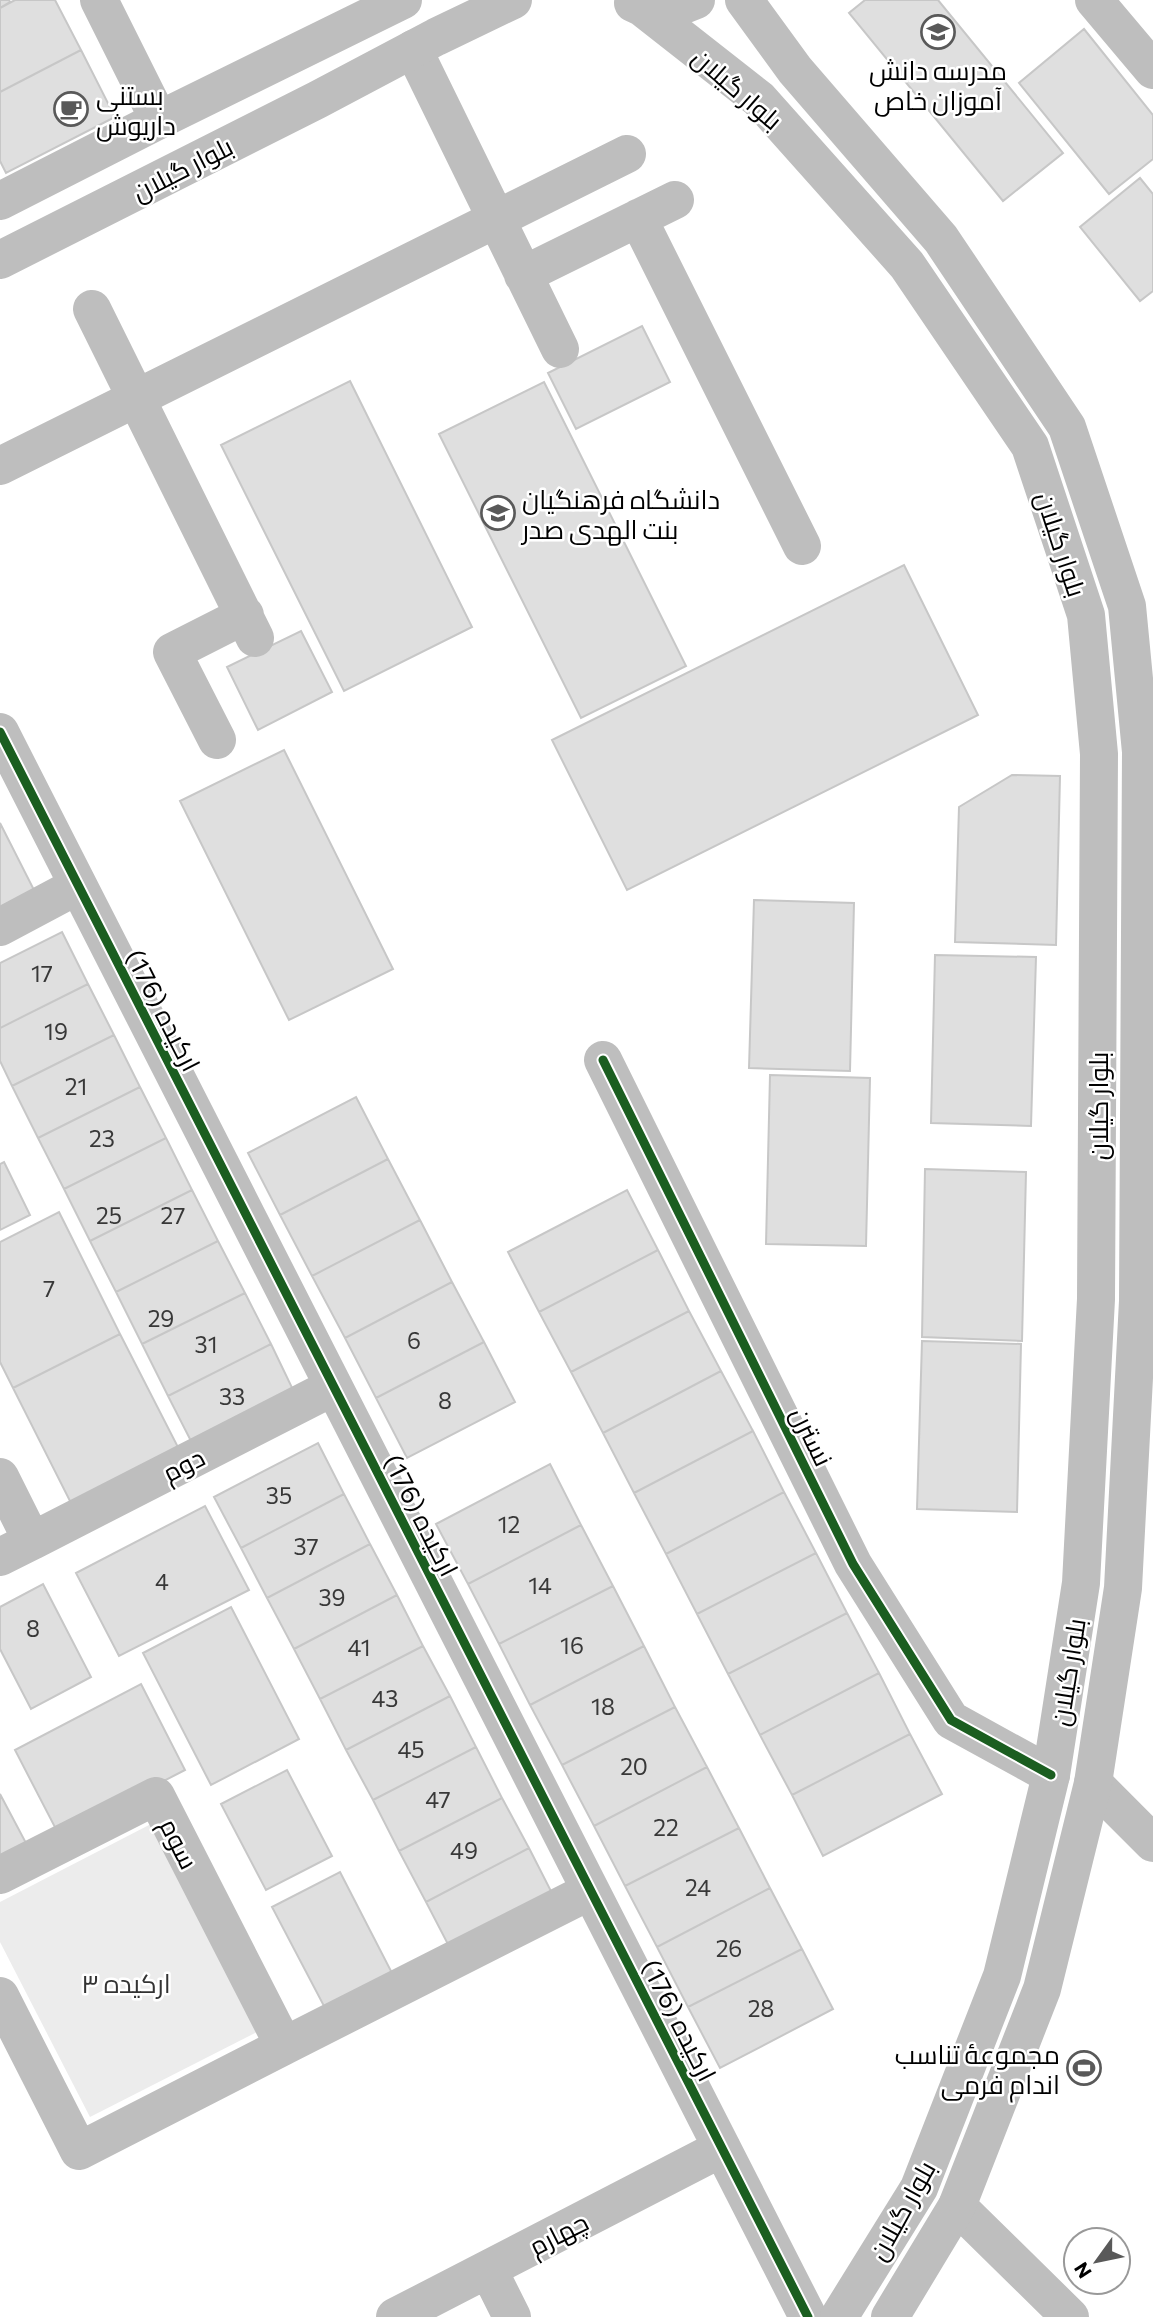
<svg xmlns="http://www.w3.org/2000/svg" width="1153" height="2317" font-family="Commissioner,Cairo,sans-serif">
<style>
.green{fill:#ececec}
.building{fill:#dfdfdf;stroke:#c7c7c7;stroke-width:2}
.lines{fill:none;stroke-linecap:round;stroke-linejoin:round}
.minor{stroke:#bebebe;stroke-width:38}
.major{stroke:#bebebe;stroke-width:38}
.cycleway-casing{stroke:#fff;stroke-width:13}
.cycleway{stroke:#1b5e20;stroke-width:9}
.labels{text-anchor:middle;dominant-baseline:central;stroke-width:5;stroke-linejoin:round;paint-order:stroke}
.number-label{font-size:23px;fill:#383838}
.poi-label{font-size:26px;fill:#000;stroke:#fff;text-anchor:start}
.street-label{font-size:26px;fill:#000;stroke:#fff}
.park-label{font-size:26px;fill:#333;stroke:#fff}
</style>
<rect width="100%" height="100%" fill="#fff"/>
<path class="green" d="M151 1824 257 2032 90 2117 0 1942V1902Z"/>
<path class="building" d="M0 0H9L10 2 0 8Z
M15 0H55L81 50 0 92V8Z
M865 0H938L1063 153 1003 201 849 13Z
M1084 29 1153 115V159L1109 194 1019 83Z
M81 50 115 117 6 173 0 161V92Z
M1140 178 1153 194V291L1140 301 1080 227Z
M642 326 670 382 576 429 548 373Z
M350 381 472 627 344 691 221 445Z
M544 382 686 666 581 718 439 434Z
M904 565 978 715 627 890 552 740Z
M301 631 332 692 258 730 227 667Z
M284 750 393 969 289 1020 180 801Z
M1012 775 1060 776 1056 945 955 942 959 807Z
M0 823 34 890 0 907Z
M754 900 854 903 850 1071 749 1068Z
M62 932 88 984 0 1028V963Z
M935 955 1036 957 1031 1126 931 1123Z
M88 984 114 1035 12 1086 0 1061V1028Z
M114 1035 140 1087 38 1138 12 1086Z
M770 1075 870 1078 866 1246 766 1244Z
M140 1087 166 1138 64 1189 38 1138Z
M356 1097 388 1159 280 1215 248 1153Z
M166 1138 192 1190 90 1241 64 1189Z
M388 1159 420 1220 312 1276 280 1215Z
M4 1162 30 1215 0 1230V1164Z
M925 1169 1026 1172 1022 1341 922 1337Z
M192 1190 218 1241 116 1292 90 1241Z
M627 1190 658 1250 539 1312 508 1252Z
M59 1212 120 1334 13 1388 0 1362V1242Z
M420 1220 452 1282 345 1338 312 1276Z
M218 1241 245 1293 142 1344 116 1292Z
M658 1250 689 1311 571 1372 539 1312Z
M452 1282 484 1342 376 1398 345 1338Z
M245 1293 271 1344 168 1396 142 1344Z
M689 1311 721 1371 603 1433 571 1372Z
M120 1334 182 1455 74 1509 13 1388Z
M922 1341 1021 1344 1017 1512 917 1509Z
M484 1342 515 1402 407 1458 376 1398Z
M271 1344 296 1396 194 1447 168 1396Z
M721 1371 753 1431 634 1493 603 1433Z
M753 1431 784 1492 666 1554 634 1493Z
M318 1443 344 1494 241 1548 214 1497Z
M550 1464 581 1525 468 1584 436 1524Z
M784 1492 816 1553 697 1614 666 1554Z
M344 1494 370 1544 267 1598 241 1548Z
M205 1506 249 1590 119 1656 76 1573Z
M581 1525 613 1586 499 1644 468 1584Z
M370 1544 397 1595 294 1649 267 1598Z
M816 1553 847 1613 728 1674 697 1614Z
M43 1584 91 1677 31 1709 0 1649V1607Z
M613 1586 644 1646 530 1705 499 1644Z
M397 1595 423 1646 320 1699 294 1649Z
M231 1607 299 1739 211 1785 143 1653Z
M847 1613 879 1673 760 1735 728 1674Z
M423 1646 450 1696 346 1750 320 1699Z
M644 1646 675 1707 562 1765 530 1705Z
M879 1673 910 1734 792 1795 760 1735Z
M141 1684 185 1770 59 1835 15 1750Z
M450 1696 476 1747 373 1800 346 1750Z
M675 1707 707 1767 594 1826 562 1765Z
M910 1734 942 1794 823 1856 792 1795Z
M476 1747 502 1798 399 1851 373 1800Z
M707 1767 739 1828 625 1886 594 1826Z
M287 1770 332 1856 266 1890 221 1804Z
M0 1794 26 1843 0 1857Z
M502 1798 529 1848 426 1902 399 1851Z
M739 1828 770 1888 657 1947 625 1886Z
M529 1848 555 1899 452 1952 426 1902Z
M340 1872 392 1973 325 2008 272 1907Z
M770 1888 802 1949 688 2007 657 1947Z
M802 1949 833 2009 720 2068 688 2007Z"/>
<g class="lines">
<path class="minor" d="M99 0 159 120
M1094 0 1153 70
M413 49 560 349
M638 218 802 546
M523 275 675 200
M92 309 255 638
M0 466 627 154
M0 732 808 2317
M217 740 172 652 245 615
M0 927 77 886
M603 1060 853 1564 951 1720 1051 1775
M0 1477 32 1541 0 1557
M32 1541 333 1387
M1093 1783 1153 1843
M0 1875 156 1796 284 2046 79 2151 0 1996
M284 2046 590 1891
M957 2206 1070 2317
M488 2269 512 2317
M395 2317 722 2148"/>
<path class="major" d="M744 0 795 70 941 239 1067 427 1127 606 1141 752 1138 1301 1123 1588 1093 1783 1042 1989 957 2206 890 2317
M633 3C655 15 675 9 696 0
M643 8 759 99 907 265 1030 446 1086 615 1099 754 1096 1299 1081 1583 1051 1775 1002 1976 919 2188 839 2317
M0 201 159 120 403 0
M0 260 317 100 436 37 513 0"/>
<g class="cycleway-casing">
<path id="cycleway" d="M0 732 808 2317
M603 1060 853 1564 951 1720 1051 1775"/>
</g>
<use href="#cycleway" class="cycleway"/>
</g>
<defs>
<g id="school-ring" transform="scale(1.75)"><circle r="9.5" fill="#fff" stroke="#595959" stroke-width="1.5"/><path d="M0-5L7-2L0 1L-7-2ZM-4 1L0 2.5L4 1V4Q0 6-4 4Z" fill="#595959"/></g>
<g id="cafe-ring" transform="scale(1.75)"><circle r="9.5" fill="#fff" stroke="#595959" stroke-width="1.5"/><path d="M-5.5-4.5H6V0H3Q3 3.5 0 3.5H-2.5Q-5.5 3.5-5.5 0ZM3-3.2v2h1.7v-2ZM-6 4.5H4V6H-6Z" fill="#595959"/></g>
<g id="university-ring" transform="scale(1.75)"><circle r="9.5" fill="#fff" stroke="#595959" stroke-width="1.5"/><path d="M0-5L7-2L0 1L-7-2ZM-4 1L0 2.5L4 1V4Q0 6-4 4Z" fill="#595959"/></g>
<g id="stadium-ring" transform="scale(1.75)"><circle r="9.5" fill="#fff" stroke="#595959" stroke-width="1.5"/><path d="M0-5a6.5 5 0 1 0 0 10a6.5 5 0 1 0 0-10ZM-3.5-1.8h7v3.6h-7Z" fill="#595959"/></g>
</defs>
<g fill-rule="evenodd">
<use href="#school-ring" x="938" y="32"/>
<use href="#cafe-ring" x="71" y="109"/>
<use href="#university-ring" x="498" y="513"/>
<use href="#stadium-ring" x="1084" y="2068"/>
</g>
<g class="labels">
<g class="number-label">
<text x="42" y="973">17</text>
<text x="56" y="1031">19</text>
<text x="76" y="1086">21</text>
<text x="102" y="1138">23</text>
<text x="109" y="1215">25</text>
<text x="173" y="1215">27</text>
<text x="49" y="1288">7</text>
<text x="161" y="1318">29</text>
<text x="414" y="1340">6</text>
<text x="206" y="1344">31</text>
<text x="232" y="1396">33</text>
<text x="445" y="1400">8</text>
<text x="279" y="1495">35</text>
<text x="509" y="1524">12</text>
<text x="306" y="1546">37</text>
<text x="162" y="1581">4</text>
<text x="540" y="1585">14</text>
<text x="332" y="1597">39</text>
<text x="33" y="1628">8</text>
<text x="572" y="1645">16</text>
<text x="359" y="1647">41</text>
<text x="385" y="1698">43</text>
<text x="603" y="1706">18</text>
<text x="411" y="1749">45</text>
<text x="634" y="1766">20</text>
<text x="438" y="1799">47</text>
<text x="666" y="1827">22</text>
<text x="464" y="1850">49</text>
<text x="698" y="1887">24</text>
<text x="729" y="1948">26</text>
<text x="761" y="2008">28</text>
</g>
<g class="poi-label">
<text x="938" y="69" text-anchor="middle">مدرسه دانش<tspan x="938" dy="30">آموزان خاص</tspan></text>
<text x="96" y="94">بستنی<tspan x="96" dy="30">داریوش</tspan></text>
<text x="522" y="498">دانشگاه فرهنگیان<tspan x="522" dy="30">بنت الهدی صدر</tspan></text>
<text x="1060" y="2053" text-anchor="end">مجموعهٔ تناسب<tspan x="1060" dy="30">اندام فرمی</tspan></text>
</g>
<g class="street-label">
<text transform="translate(738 88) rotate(41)">بلوار گیلان</text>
<text transform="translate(182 168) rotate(-27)">بلوار گیلان</text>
<text transform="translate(1062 544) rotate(72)">بلوار گیلان</text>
<text transform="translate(164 1010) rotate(63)">ارکیده (176)</text>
<text transform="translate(1097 1106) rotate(-90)">بلوار گیلان</text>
<text transform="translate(813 1436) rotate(64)">نسترن</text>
<text transform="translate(183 1464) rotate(-27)">دوم</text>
<text transform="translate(422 1515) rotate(63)">ارکیده (176)</text>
<text transform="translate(1067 1672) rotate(-81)">بلوار گیلان</text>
<text transform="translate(180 1843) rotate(63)">سوم</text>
<text transform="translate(680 2020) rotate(63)">ارکیده (176)</text>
<text transform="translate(901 2210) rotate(-61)">بلوار گیلان</text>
<text transform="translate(558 2233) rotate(-27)">چهارم</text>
</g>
<g class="park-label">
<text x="126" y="1982">ارکیده ۳</text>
</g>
</g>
<g transform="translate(1097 2261) rotate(237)"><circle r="33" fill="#ffffff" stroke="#999999" stroke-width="2"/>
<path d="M0-5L12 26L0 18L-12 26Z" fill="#595959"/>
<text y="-10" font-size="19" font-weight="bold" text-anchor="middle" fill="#000000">N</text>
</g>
</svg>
